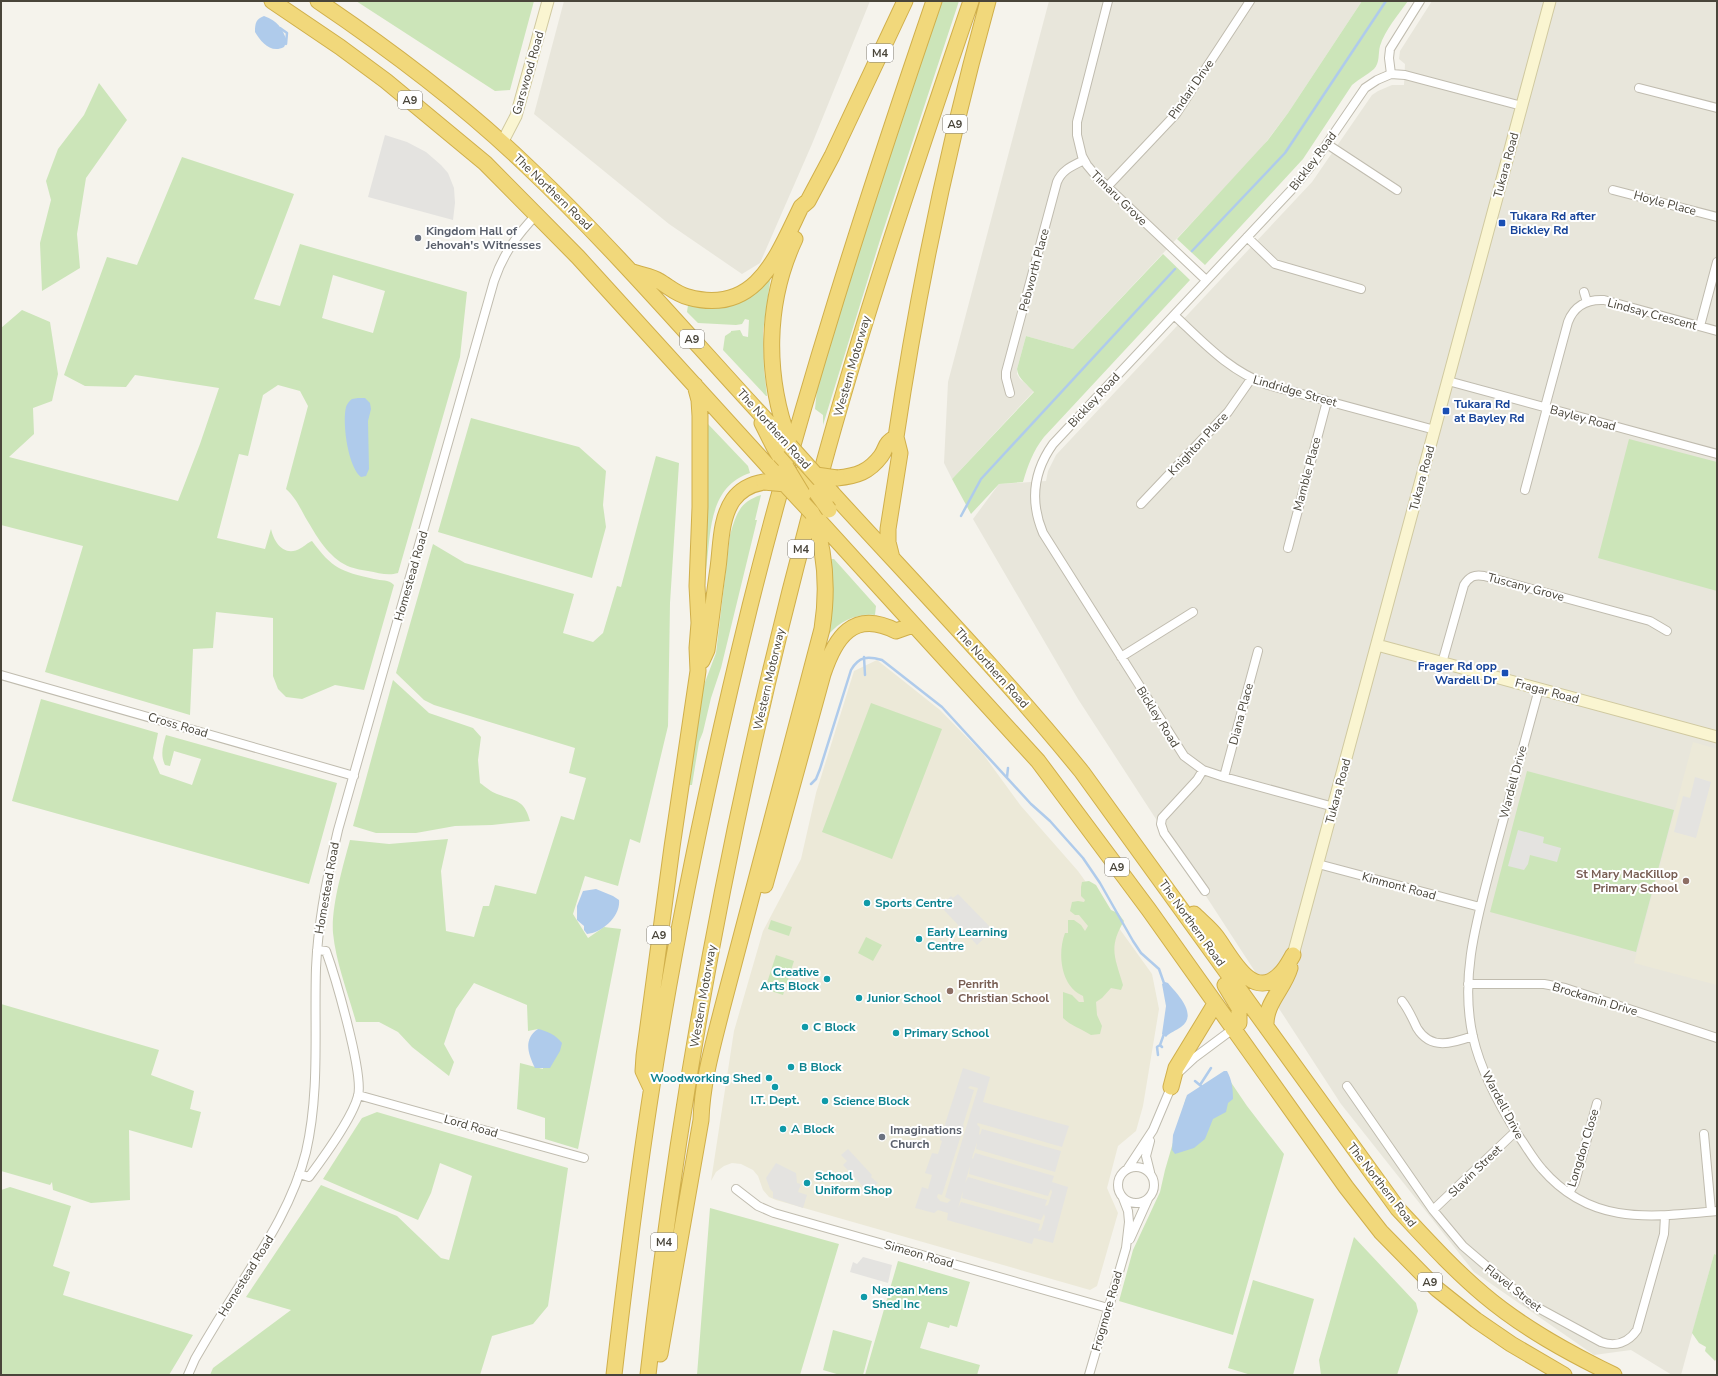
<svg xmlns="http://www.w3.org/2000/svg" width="1718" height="1376" font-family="'Nunito Sans',sans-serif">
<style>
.residential{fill:#e8e6db}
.education{fill:#ece9d8}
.green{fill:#cce5b9;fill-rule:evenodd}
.parking{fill:#e4e3e0;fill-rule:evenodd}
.water{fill:#afcbeb}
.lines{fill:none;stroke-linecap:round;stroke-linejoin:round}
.stream{stroke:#afcbeb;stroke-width:2.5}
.street-casing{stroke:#c0bcaf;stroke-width:10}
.secondary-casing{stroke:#d0c9a0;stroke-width:13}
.highway-casing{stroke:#d0af4b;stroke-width:17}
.street{stroke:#fff;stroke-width:8}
.secondary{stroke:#faf5d1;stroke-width:11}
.highway{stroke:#f1d87b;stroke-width:15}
.highway-bridge-casing{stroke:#d0af4b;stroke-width:17;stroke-linecap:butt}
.highway-bridge{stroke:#f1d87b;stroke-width:15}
.transit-dot{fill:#1a4fb4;stroke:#fff;stroke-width:1.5}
.worship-dot{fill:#6b7280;stroke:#fff;stroke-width:1.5}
.education-dot{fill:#8d6e63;stroke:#fff;stroke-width:1.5}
.culture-dot{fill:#0f9aa8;stroke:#fff;stroke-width:1.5}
.labels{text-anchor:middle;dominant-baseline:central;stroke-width:4;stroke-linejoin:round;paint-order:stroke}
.shield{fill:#fff;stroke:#807d75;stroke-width:1}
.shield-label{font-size:11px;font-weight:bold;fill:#49453a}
.street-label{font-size:12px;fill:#49453a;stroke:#fff}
.transit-label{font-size:12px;font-weight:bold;fill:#164399;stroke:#fff;text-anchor:start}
.worship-label{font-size:12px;font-weight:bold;fill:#5b616d;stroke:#fff;text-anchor:start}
.education-label{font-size:12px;font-weight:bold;fill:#785e54;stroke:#fff;text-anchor:end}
.culture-label{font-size:12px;font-weight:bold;fill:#0d838f;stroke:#fff;text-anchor:start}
</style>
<rect width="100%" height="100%" fill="#f5f3ec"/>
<path class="residential" d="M564 1H870L812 144 760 263 742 274 669 224 534 114Z
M1049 1H1362L1288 113 1260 150 1073 349 1026 336 1017 369V374L1020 379 1034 391 952 479 944 463 948 382Z
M1432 1H1717V1255L1714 1254 1681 1375H1672L1631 1350 1594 1355 1474 1272 1341 1104 1078 699 973 519 999 484 1046 481 1048 471 1056 455 1312 182 1372 95 1378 91 1392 85H1404L1405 64 1399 59 1400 51Z"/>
<path class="education" d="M877 660 940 710 983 754 1021 806 1078 871 1152 974 1159 1009 1143 1106 1136 1131 1118 1146 1107 1188 1118 1213 1097 1286 1090 1290 776 1200 769 1197 763 1190 758 1176 753 1170 741 1164 732 1163 724 1166 716 1172 711 1181 734 1031 763 931 801 859 816 793 854 671Z
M1693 742 1717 749V985L1634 963Z"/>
<path class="green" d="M356 1H534L510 90 495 91Z
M940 1H959L880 240 823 425V415L815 409 817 389 824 358Z
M1362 1H1408C1398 15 1385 30 1380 46 1378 53 1380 63 1374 69 1367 75 1359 79 1352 85L1303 159 1205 265 1177 239 1268 140 1288 113Z
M99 83 127 120 86 178 77 234 80 268 42 291 40 243 51 200 46 181 58 149 84 115Z
M182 157 294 194 254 299 280 306 300 244 467 292 460 357 398 573C388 576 379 573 368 571 362 570 356 569 350 567 332 560 319 541 310 525 301 511 298 500 286 489L308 406 300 391 278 385 263 395 248 456 239 454 217 538 265 549 271 529C274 543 285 558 301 548 305 546 307 543 312 541 333 569 340 571 374 579 382 581 388 579 394 585L364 690 335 685 302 699 286 697 278 689 273 676V618L216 612 213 648 193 649 190 715 45 672 83 546 1 525V328L22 310 50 322 58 374 52 401 33 408 34 434 9 457 178 501 200 444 219 388 135 375 126 387 85 386 64 375 107 257 137 265ZM333 275 385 291 373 333 322 318Z
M1163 254 1190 280 1044 437C1033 451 1028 465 1023 482L999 484 971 514 952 479 1034 392C1027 384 1018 379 1017 369L1026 336 1073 349Z
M771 275 763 331 764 369 767 396H766L723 350 725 336 731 332V331L740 330 743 336 748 337 749 320 745 319 742 324 736 325 698 323 687 312 688 305 707 308 718 307Z
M471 418 579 447 606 471 603 505 606 527 592 578 438 532Z
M707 423 748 466 750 473C708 487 711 533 706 570H705Z
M1629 439 1717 462V591L1598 558Z
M656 456 679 463 670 603 668 726 640 843 630 839 618 886 585 876 573 914 588 938 604 927 621 929 578 1149 545 1139V1118L517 1109 520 1063 543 1069 538 1029 528 1031 527 1005 474 983 456 1009 444 1044 454 1062 449 1076 412 1047 398 1032 379 1022H356C348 993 336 963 333 933 331 907 343 866 350 840L389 844 448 839 441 871 446 931 474 937 483 906H489L495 885 536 894 561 816 574 820 586 778 569 773 575 748 434 705 424 700 396 673 433 544 465 563 574 594 563 633 593 642 603 633 617 586 621 587Z
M761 495 755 520H757L721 668 711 698 703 732 699 742 692 785H689L702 690 716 653 730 535C736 515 739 502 761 495Z
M831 559H834L876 606 875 615C857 613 840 621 829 634L826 633C833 609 835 584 831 559Z
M393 680 429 713 473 728 481 737 478 760 480 783C486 787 491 792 497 794 515 801 524 799 530 821L492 825 455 826 416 833H376L353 826Z
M41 699 158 733 153 758 160 774 192 785 201 759 174 751 170 766 165 765C160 755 163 745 166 735L337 783 309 884 12 801Z
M871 703 942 729 892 859 822 832Z
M1527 771 1674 810 1636 952 1490 912Z
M1089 881 1096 885 1111 910 1118 913 1124 921C1108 948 1115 957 1123 985L1121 990 1111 988 1102 998 1096 1002 1097 1015 1102 1026 1100 1034 1091 1035C1082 1029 1071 1026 1063 1018V992L1072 995 1079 1002H1084L1083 996C1061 987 1057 954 1065 933H1068V920H1074L1081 925 1085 931 1088 926 1079 915H1075L1070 911 1072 902 1078 901 1084 902 1085 900 1081 896V887L1082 882Z
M771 920 792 927 789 936 768 929Z
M866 937 882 945 873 961 858 953Z
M776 955 794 961 783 995 765 989Z
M1 1004 159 1050 151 1075 194 1091 190 1109 201 1112 192 1148 129 1130 130 1200 91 1203 53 1190 52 1182 50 1185 1 1171Z
M1224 1072 1247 1106 1284 1154 1233 1335 1119 1301 1133 1250 1160 1192 1165 1170 1186 1098Z
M377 1112 568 1168 548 1306 533 1324 492 1336 480 1375H210L213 1368 291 1310 246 1297 321 1185 397 1216 441 1258 449 1260 472 1176 440 1163 431 1193 418 1220 323 1179 362 1118Z
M10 1187 71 1206 53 1266 70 1272 63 1295 193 1335 169 1375H1V1190Z
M710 1208 839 1244 800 1375H697Z
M1354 1237 1416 1303 1418 1311 1397 1375H1321L1319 1360Z
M1714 1254 1717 1255V1358L1715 1361 1705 1351 1706 1347 1699 1343 1692 1333Z
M898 1261 970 1282 957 1327 950 1325 949 1328 928 1322 920 1348 980 1365 977 1375H865Z
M1253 1280 1314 1299 1293 1375H1251L1228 1368Z
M833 1330 872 1341 863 1375H840L823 1370Z"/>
<path class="parking" d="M385 135 407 142 426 152 441 165 448 173 454 188 455 203 453 220 368 197Z
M1695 777 1711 782 1696 838 1674 832 1683 796 1690 798Z
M1518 830 1544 837 1543 843 1561 848 1557 862 1530 855 1528 864 1524 870 1508 866Z
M958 894 993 930 977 945 943 909 948 904 945 902 951 896 953 898Z
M963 1068 990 1077 983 1102 1069 1126 1062 1147 978 1123 977 1124 980 1128 979 1134 980 1135 982 1129 1061 1151 1055 1172 976 1149 977 1142 972 1158 973 1159 975 1153 1054 1176 1052 1182 1068 1187 1053 1243 1034 1238 1032 1244 947 1220 948 1213 938 1210 934 1213 915 1208 922 1187 928 1189 932 1175 925 1173 932 1153 938 1154 942 1141 940 1140ZM970 1086 978 1088 945 1197 951 1200 947 1203 940 1201 937 1197 938 1194 942 1195 964 1126 963 1125 974 1090 968 1088ZM970 1166 969 1174 1048 1196 1051 1189 1052 1192 1048 1205 1045 1206 1047 1200 968 1177 965 1183ZM963 1191 962 1198 1041 1220 1044 1214 1045 1217 1041 1230 1038 1231 1040 1224 961 1202 958 1208Z
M848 1149 872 1175 871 1177 878 1183 868 1192 843 1165 847 1161 841 1155Z
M776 1163 796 1173 797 1183 801 1184 798 1192 807 1195 803 1208 773 1198V1192L770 1189 766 1178Z
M863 1257 892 1265 888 1283 850 1272 853 1262 857 1264Z"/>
<path class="water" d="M264 16C278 21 282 28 287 41L284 47C271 54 261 42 255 32 255 23 256 19 264 16Z
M358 398H365L370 403 371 409 368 421 369 469 366 476 361 477C348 467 342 423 346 407 347 404 349 401 352 399Z
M596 889 613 896 619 900C621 916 602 933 587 934L584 930V926L577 920V906L583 891Z
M1165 982 1168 983C1176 993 1199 1014 1181 1027 1176 1031 1170 1032 1166 1037L1162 1034 1166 1006 1162 984Z
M538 1029C547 1031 556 1035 562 1043L560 1051 550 1068H535C528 1054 523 1039 538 1029Z
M1224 1071H1227C1232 1080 1233 1089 1233 1099L1228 1103 1226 1112 1213 1119 1205 1139 1194 1148 1175 1154 1172 1150 1173 1135 1187 1095Z"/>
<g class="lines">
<path class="stream" d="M280 28 287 33 286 44
M1192 251 1285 153 1386 1
M961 516 981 479 1175 269
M864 657 865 675
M1007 777 1008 768
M811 784 816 779 820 769 851 670C859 656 868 656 882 660L942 707 1031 804 1050 821 1083 858 1100 883 1133 941 1141 953 1159 969 1165 986
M1162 1047 1160 1045 1164 1034
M1158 1055 1157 1047 1160 1045
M1195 1081 1201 1086
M1200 1085 1211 1068"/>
<g class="street-casing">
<path id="street" d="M1108 1 1077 122V135L1082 156 1087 165 1097 177 1206 280
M1391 74 1389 58 1390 49 1420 1
M1639 88 1717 108
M1327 144 1397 190
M1107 187 1176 114 1250 1
M1613 190 1717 217
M1247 237 1275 264 1361 289
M1584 292 1587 302
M1174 315C1204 343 1229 371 1268 385L1435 430
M1700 326 1717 262
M1448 381 1717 454
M1010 393 1006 378V372L1057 182C1062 170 1072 166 1084 160
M1545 407 1568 322C1574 306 1587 299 1604 300L1717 331
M1525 490 1547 408
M1141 504 1228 412 1251 379
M1288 548 1327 401
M1121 657 1193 612
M1442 663 1464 585C1469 577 1474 574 1484 576L1650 621 1667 631
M1 675 354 776
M1539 689C1524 745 1508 801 1493 858 1478 916 1459 976 1473 1037 1481 1072 1499 1105 1518 1135 1526 1146 1533 1159 1542 1169 1591 1226 1650 1217 1717 1211
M1203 770 1197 780 1162 818 1161 824 1164 833 1205 891
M1224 777 1258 651
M1334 807 1224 777 1203 770 1184 756 1043 533C1030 502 1033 472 1053 444L1296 185 1315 161 1365 88 1377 80 1391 74 1405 75 1522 106
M1318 864 1480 907
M1468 984H1544L1565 988 1717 1038
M1402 1001C1409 1010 1412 1018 1417 1028 1431 1051 1453 1043 1473 1036
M1180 1071 1194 1058 1233 1029
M1347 1086 1433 1210 1463 1246 1531 1304 1601 1342C1615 1347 1628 1343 1637 1330L1664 1234 1665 1216
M358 1095 584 1158
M1704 1134 1711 1211
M1150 1141 1146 1156 1150 1172
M1118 1185a18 18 0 1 1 36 0a18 18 0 1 1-36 0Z
M1128 1168 1153 1130 1172 1085
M299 1174 309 1177C323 1158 352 1119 358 1096 364 1074 335 976 326 951L317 950
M736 1189 758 1206 774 1213 1108 1308
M1569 1193 1575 1182 1597 1103
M1433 1210 1516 1131
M1130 1239 1148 1199
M188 1375 195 1359C210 1333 226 1307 242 1282 268 1241 294 1200 306 1152 320 1091 314 1030 316 968 318 921 327 876 338 830L494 281C503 254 517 235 537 214
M1089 1375 1126 1248 1129 1222 1128 1211 1123 1198"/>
</g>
<g class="secondary-casing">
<path id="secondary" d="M502 143 516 116 548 1
M1377 645 1717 737
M1293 955 1550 1"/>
</g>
<g class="highway-casing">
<path id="highway" d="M272 1 340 47 386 81 485 163 578 257 768 466
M318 1C392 51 464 105 528 167 621 255 703 353 790 446
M633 272C641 275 652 276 659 281 668 286 676 294 688 297 756 316 777 256 801 207L808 201 832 156 905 1
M762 423 774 447 786 467
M789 441C765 376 765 303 795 239
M803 472 816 492
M837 478C857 476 869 472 881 456 888 446 883 445 896 437
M833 494C917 586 1004 676 1082 772L1398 1209C1426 1239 1453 1269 1484 1295 1523 1328 1569 1353 1614 1375
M812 513 1038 761 1149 910 1346 1187 1381 1232 1437 1289 1476 1320 1511 1344 1564 1375
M892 558 888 542V529L900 453 896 437C918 289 948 145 988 1
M702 661 707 650C711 623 714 595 718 568 721 546 720 519 733 500 741 489 752 484 764 482
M765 885 823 674C835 638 853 609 896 631L913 625
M1194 914C1201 921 1210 928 1216 936 1230 954 1251 1002 1279 975 1285 970 1289 962 1293 955
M1225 985 1239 1008V1023L1233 1029
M1266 1026C1265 1003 1284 989 1290 968
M1171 1087 1176 1068 1215 1004
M651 1088 643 1071 644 1056 672 847 698 671 697 648 699 623 697 586 700 507V416L699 400 695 385
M660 1354 701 1120C702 1083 713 1045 722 1009L822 629C828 591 826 553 813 516
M614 1375C625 1279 637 1182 652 1086 677 925 711 765 750 606 801 401 866 200 934 1
M648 1375C683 1062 743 752 828 448 870 297 921 149 971 1"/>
</g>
<use href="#street" class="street"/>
<use href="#secondary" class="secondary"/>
<use href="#highway" class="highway"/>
<g class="highway-bridge-casing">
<path id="highway-bridge" d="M790 446 833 494
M768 466 812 513
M786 467 803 495
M816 475 837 478
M764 482 786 484
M816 492 829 510"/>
</g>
<use href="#highway-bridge" class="highway-bridge"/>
</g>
<g class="transit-dot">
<rect x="1498" y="219" width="8" height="8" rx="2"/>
<rect x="1442" y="407" width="8" height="8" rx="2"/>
<rect x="1501" y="669" width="8" height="8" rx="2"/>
</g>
<g class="worship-dot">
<circle cx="418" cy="238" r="4"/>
<circle cx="882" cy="1137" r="4"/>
</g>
<g class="education-dot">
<circle cx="1686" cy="881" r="4"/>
<circle cx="950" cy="991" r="4"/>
</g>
<g class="culture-dot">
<circle cx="867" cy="903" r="4"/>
<circle cx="919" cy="939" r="4"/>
<circle cx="827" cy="979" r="4"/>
<circle cx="859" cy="998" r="4"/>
<circle cx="805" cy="1027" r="4"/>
<circle cx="896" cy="1033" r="4"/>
<circle cx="791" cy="1067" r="4"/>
<circle cx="769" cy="1078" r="4"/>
<circle cx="775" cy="1087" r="4"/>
<circle cx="825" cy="1101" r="4"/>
<circle cx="783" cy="1129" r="4"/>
<circle cx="807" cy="1183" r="4"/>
<circle cx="864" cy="1297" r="4"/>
</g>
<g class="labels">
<g class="shield">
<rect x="867" y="44" width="26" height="18" rx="3"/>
<rect x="398" y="91" width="24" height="18" rx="3"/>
<rect x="943" y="115" width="24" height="18" rx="3"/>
<rect x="680" y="330" width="24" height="18" rx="3"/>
<rect x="788" y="540" width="26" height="18" rx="3"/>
<rect x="1105" y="858" width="24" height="18" rx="3"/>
<rect x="647" y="926" width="24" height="18" rx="3"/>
<rect x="651" y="1233" width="26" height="18" rx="3"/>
<rect x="1418" y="1273" width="24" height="18" rx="3"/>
</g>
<g class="shield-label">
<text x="880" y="53">M4</text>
<text x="410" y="100">A9</text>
<text x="955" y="124">A9</text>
<text x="692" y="339">A9</text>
<text x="801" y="549">M4</text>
<text x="1117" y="867">A9</text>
<text x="659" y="935">A9</text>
<text x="664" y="1242">M4</text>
<text x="1430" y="1282">A9</text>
</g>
<g class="street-label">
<text transform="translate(528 73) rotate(-74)">Garswood Road</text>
<text transform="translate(1191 89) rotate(-55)">Pindari Drive</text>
<text transform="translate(1313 161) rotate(-53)">Bickley Road</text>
<text transform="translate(1506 165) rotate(-75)">Tukara Road</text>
<text transform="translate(553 192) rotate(44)">The Northern Road</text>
<text transform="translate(1119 198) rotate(44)">Timaru Grove</text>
<text transform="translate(1665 203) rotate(15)">Hoyle Place</text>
<text transform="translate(1034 270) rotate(-75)">Pebworth Place</text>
<text transform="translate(1652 314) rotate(15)">Lindsay Crescent</text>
<text transform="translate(852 366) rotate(-74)">Western Motorway</text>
<text transform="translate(1295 391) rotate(16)">Lindridge Street</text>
<text transform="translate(1094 400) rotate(-47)">Bickley Road</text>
<text transform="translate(1583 418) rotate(15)">Bayley Road</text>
<text transform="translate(774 429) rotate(48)">The Northern Road</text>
<text transform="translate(1198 444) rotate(-47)">Knighton Place</text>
<text transform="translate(1307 474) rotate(-75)">Mamble Place</text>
<text transform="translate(1422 478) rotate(-75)">Tukara Road</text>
<text transform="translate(411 576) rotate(-74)">Homestead Road</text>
<text transform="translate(1526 587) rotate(15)">Tuscany Grove</text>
<text transform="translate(992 668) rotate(48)">The Northern Road</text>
<text transform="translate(769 679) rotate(-77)">Western Motorway</text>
<text transform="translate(1547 691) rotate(15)">Fragar Road</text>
<text transform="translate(1241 714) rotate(-75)">Diana Place</text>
<text transform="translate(1158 717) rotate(58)">Bickley Road</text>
<text transform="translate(178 725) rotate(16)">Cross Road</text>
<text transform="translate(1513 782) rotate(-75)">Wardell Drive</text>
<text transform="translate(1338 791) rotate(-75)">Tukara Road</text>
<text transform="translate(1399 886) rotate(15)">Kinmont Road</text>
<text transform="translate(327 888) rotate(-80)">Homestead Road</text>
<text transform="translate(1192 923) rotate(54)">The Northern Road</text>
<text transform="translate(703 996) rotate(-80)">Western Motorway</text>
<text transform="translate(1595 999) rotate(17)">Brockamin Drive</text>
<text transform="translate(1503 1105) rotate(62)">Wardell Drive</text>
<text transform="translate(471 1126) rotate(16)">Lord Road</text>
<text transform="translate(1583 1148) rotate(-73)">Longdon Close</text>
<text transform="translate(1475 1171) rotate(-44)">Slavin Street</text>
<text transform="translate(1382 1185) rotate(52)">The Northern Road</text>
<text transform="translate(919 1254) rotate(16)">Simeon Road</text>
<text transform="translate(246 1276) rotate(-58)">Homestead Road</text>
<text transform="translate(1513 1288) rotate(38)">Flavel Street</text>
<text transform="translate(1107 1311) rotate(-74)">Frogmore Road</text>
</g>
<g class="transit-label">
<text x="1510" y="216">Tukara Rd after<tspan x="1510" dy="14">Bickley Rd</tspan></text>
<text x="1454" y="404">Tukara Rd<tspan x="1454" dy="14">at Bayley Rd</tspan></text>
<text x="1497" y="666" text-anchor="end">Frager Rd opp<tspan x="1497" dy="14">Wardell Dr</tspan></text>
</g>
<g class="worship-label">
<text x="426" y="231">Kingdom Hall of<tspan x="426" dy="14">Jehovah's Witnesses</tspan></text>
<text x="890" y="1130">Imaginations<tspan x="890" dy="14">Church</tspan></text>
</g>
<g class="education-label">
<text x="1678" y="874">St Mary MacKillop<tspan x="1678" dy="14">Primary School</tspan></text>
<text x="958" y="984" text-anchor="start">Penrith<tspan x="958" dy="14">Christian School</tspan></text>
</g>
<g class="culture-label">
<text x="875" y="903">Sports Centre</text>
<text x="927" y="932">Early Learning<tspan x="927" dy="14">Centre</tspan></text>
<text x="819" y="972" text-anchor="end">Creative<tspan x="819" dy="14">Arts Block</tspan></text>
<text x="867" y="998">Junior School</text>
<text x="813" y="1027">C Block</text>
<text x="904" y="1033">Primary School</text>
<text x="799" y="1067">B Block</text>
<text x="761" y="1078" text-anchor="end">Woodworking Shed</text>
<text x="775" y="1100" text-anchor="middle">I.T. Dept.</text>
<text x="833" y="1101">Science Block</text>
<text x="791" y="1129">A Block</text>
<text x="815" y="1176">School<tspan x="815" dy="14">Uniform Shop</tspan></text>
<text x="872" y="1290">Nepean Mens<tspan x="872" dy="14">Shed Inc</tspan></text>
</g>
</g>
<rect width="1718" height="1376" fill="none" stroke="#49453a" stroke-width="4"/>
</svg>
